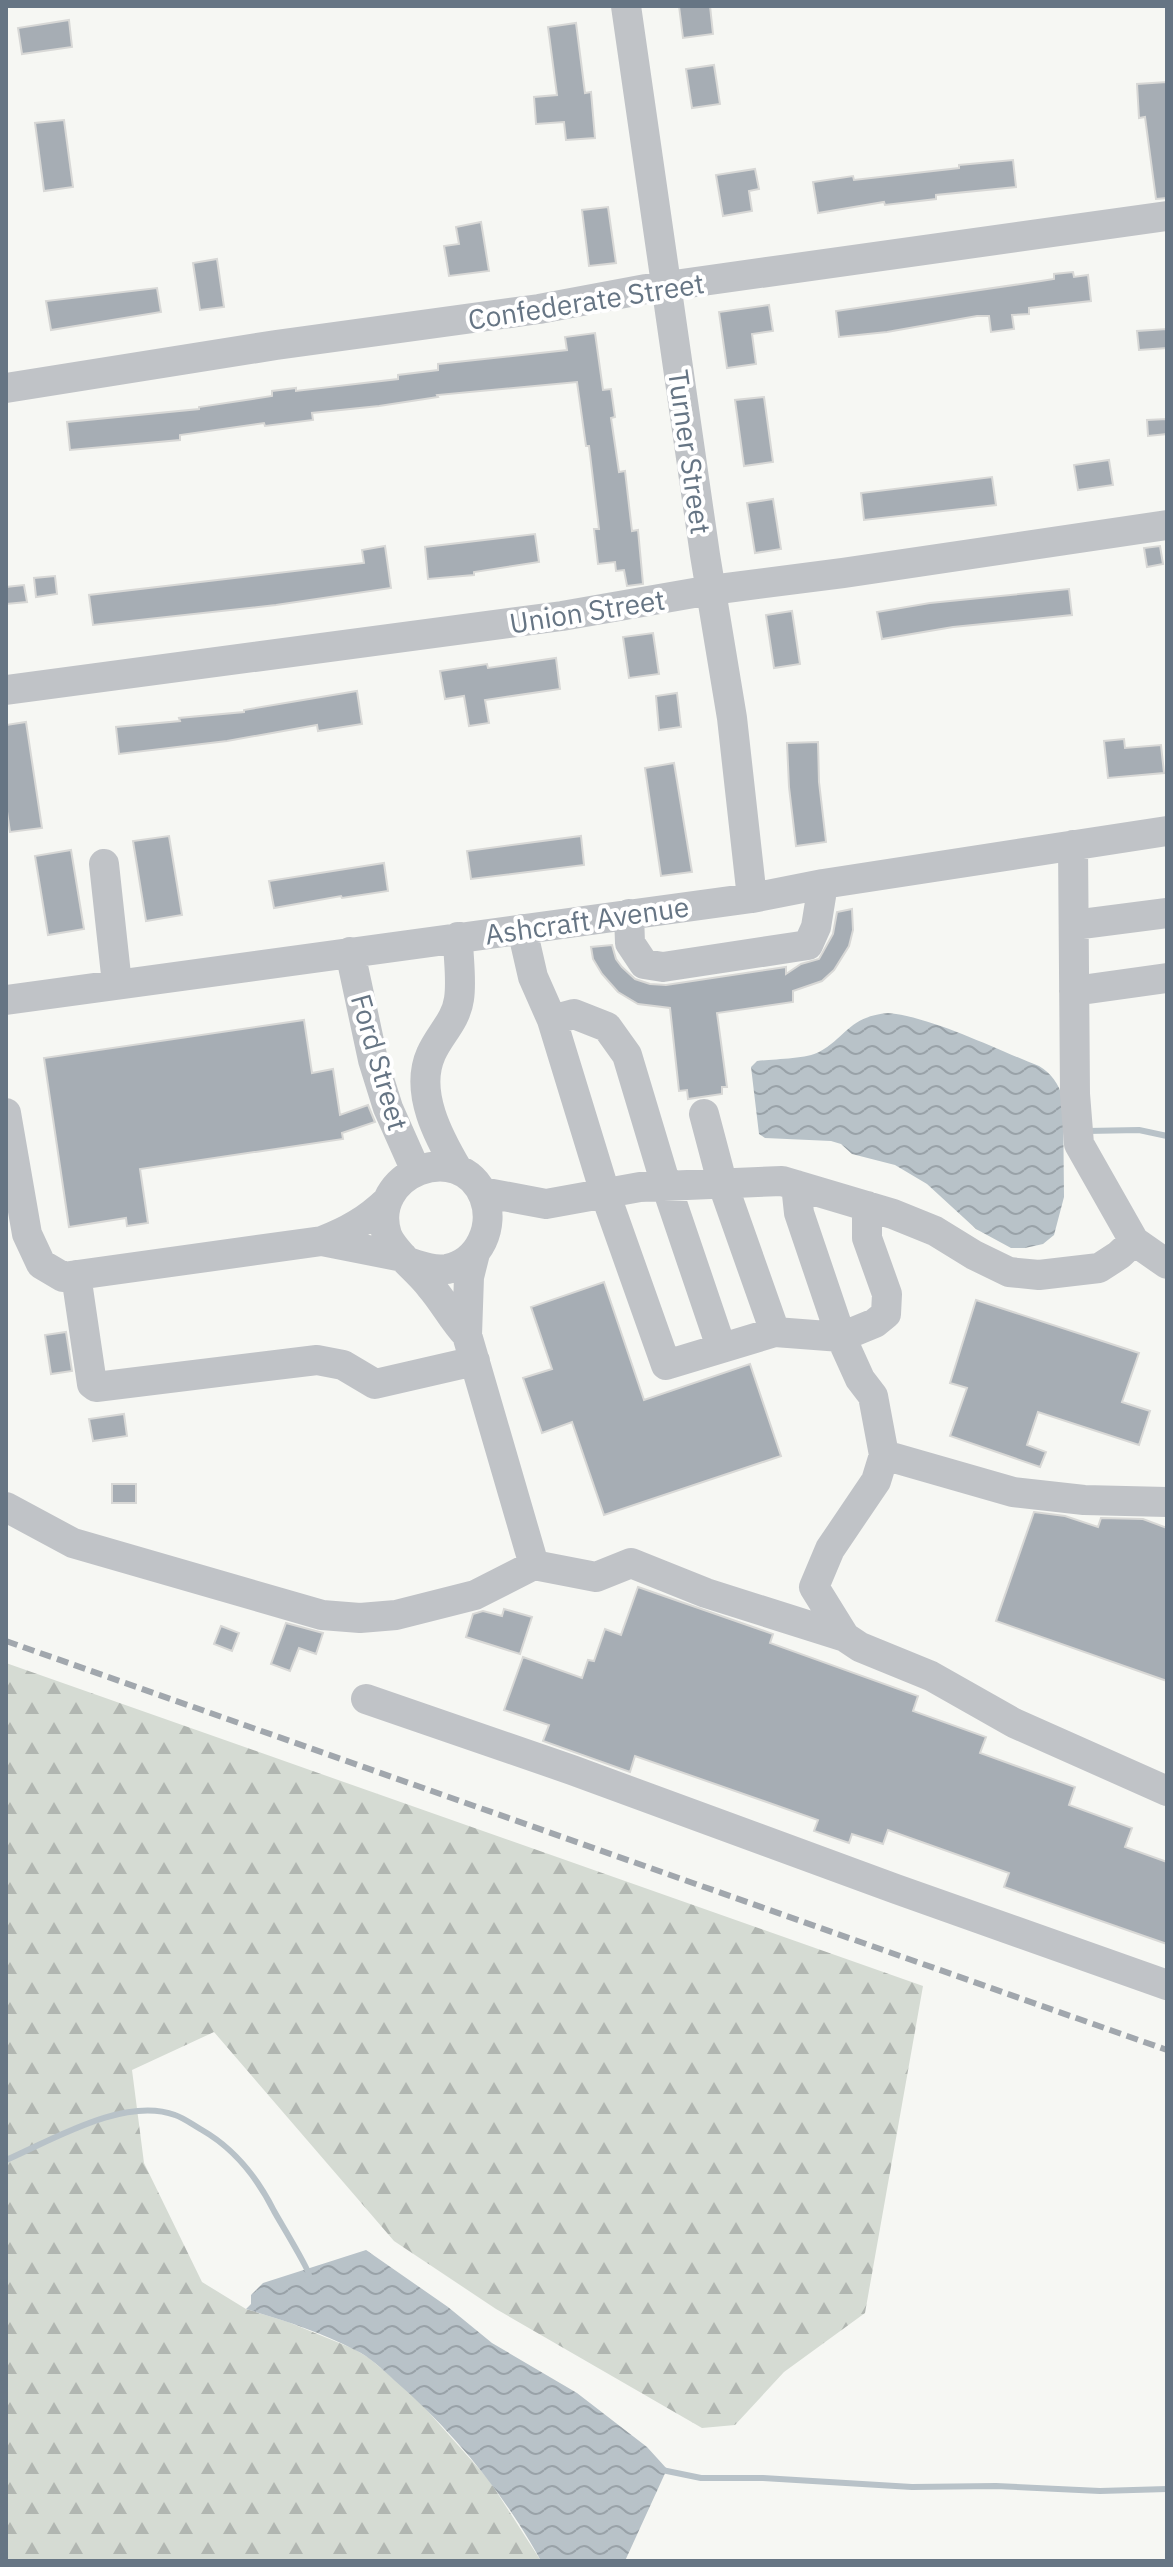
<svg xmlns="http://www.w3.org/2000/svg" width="1173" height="2567" font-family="'IBM Plex Sans',sans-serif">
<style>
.forest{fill:url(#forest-firs)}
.water{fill:url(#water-waves)}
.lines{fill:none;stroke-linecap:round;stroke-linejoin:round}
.stream{stroke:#b8c2c8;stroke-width:6}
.building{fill:#a6adb4;stroke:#d8d8d6;stroke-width:2}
.minor{stroke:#c0c3c7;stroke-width:30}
.rail{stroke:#a1a7ad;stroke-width:6;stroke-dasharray:12 6;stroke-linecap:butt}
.labels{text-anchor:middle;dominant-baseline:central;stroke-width:8;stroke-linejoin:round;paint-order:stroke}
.street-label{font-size:28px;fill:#667584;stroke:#fff}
</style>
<defs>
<pattern id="forest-firs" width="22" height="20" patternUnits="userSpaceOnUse" patternTransform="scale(2)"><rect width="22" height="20" fill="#d5dbd3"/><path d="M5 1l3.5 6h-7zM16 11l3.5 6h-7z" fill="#b1b6b1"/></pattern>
<pattern id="water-waves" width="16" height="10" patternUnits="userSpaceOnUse" patternTransform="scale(2)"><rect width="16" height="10" fill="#b8c2c8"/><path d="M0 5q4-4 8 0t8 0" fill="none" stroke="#99a2a8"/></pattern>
</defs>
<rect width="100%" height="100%" fill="#f6f7f3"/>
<path class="forest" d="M6 1663 923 1986 865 2313 784 2372 735 2425 702 2428 496 2309 394 2241 214 2032 132 2070 144 2163 202 2282 246 2309 288 2322 354 2349 369 2358 416 2398 489 2480 541 2561H6Z"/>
<path class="water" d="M888 1013C932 1017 995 1049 1039 1066 1052 1074 1058 1083 1063 1098L1064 1197 1054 1235 1043 1244 1025 1248H1011L976 1229 927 1184 895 1165 852 1154 841 1144 831 1141 765 1138 759 1134 751 1067 757 1061C772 1059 807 1059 819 1052 848 1036 848 1017 888 1013Z
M366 2250 448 2307 492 2343 577 2393 647 2447 667 2469 625 2561H541C504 2493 452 2430 394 2380 382 2369 370 2357 355 2350 321 2332 283 2320 246 2309L251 2304V2295L263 2283Z"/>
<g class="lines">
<path class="stream" d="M1087 1131 1139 1130 1167 1136
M6 2160C52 2140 125 2096 175 2115 184 2118 193 2125 202 2130 235 2149 257 2177 274 2211 280 2222 309 2269 309 2275
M662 2470 701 2478H763L912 2487 996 2486 1100 2491 1167 2489"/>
</g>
<path class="building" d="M679 6H710L713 34 683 38Z
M69 20 72 47 22 54 18 28Z
M576 23 585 93 591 92 595 138 566 140 564 122 536 124 534 97 557 95 548 27Z
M714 65 720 104 692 108 686 69Z
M1167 82V198L1156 199 1145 117 1139 118 1137 84Z
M64 120 73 187 44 191 35 123Z
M1013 160 1016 187 936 195V199L885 205 884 202 818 213 813 182 853 176 854 180 959 168V165Z
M755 169 759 189 749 191 752 211 723 216 716 175Z
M608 207 616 263 589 266 582 210Z
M481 222 489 271 449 276 444 246 459 244 456 227Z
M217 259 224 307 200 310 193 263Z
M1073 272 1074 277 1088 275 1091 301 1029 308V314L1012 315 1014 329 991 332 989 316H977L887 332 839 337 836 311 1041 281 1054 279V274Z
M157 288 161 312 51 330 46 301Z
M769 305 773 331 752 334 756 364 727 368 719 312Z
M1167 329V348L1139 350 1137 331Z
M595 333 603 390 611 389 615 417 611 418 619 472 625 471 632 531 638 530 643 584 627 586 624 570 616 571 615 562 598 564 594 529H599L589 446H586L577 382 437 395 438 397 379 406 312 413 313 420 265 426 264 423 180 435V440L70 450 67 422 199 409V407L272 396V391L296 388V391L398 379V375L438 370V364L567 350 565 337Z
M764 397 773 462 744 466 735 400Z
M1167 419V434L1148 436 1147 420Z
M1109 460 1113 485 1078 490 1074 465Z
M992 477 996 505 864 520 861 493Z
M773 499 781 549 755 553 747 503Z
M535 534 539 562 474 572V575L428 579 425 547Z
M385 546 391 588 276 605 93 625 89 595 364 563 362 550Z
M1160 546 1163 564 1147 567 1144 548Z
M55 576 57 594 36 597 34 578Z
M24 585 27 602 6 604V587Z
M1069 589 1072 615 953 627 882 639 877 612 930 603Z
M792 611 800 664 774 668 766 615Z
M653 633 659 674 629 678 623 637Z
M556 658 560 689 485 700 489 723 469 726 464 696 445 699 440 671 487 664 488 668Z
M357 691 362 724 318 731 317 725 227 741 119 754 116 727 180 721 179 718 244 712V710Z
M677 693 681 727 659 730 656 696Z
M26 722 42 828 10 832 6 805V725Z
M1124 739 1125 748 1161 745 1164 773 1108 778 1104 741Z
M818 742 819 782 826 842 796 846 789 787 787 743Z
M674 763 692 872 661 876 645 768Z
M169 836 182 915 146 921 133 841Z
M581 836 584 865 471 879 467 851Z
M71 850 84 929 48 935 35 856Z
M384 863 388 891 342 898 341 896 274 908 269 881Z
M852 909 853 930 849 946 834 970 822 981 793 991V1002L717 1013 727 1087H722V1094L688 1099 687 1090 679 1091 670 1008 638 1004 618 992 602 974 593 959 591 947 612 945 616 959 622 967 635 979 650 984 666 985 786 967V974L801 964 819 959 833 934 837 912Z
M304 1020 312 1073 333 1069 340 1115 368 1105 375 1122 342 1133 343 1139 140 1169 148 1223 127 1226 126 1218 69 1227 44 1058Z
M604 1282 644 1400 750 1364 781 1456 604 1515 572 1422 542 1433 523 1378 552 1369 531 1307Z
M976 1300 1139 1353 1122 1402 1150 1411 1139 1445 1038 1412 1027 1445 1046 1452 1040 1467 950 1436 967 1388 950 1383Z
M66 1332 72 1371 51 1374 45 1335Z
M124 1414 127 1436 93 1441 89 1419Z
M112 1484H136V1503H112Z
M1034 1512 1065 1516 1098 1527 1101 1518 1143 1519 1167 1528V1681L996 1621Z
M638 1587 773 1634 770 1643 918 1696 913 1711 986 1737 980 1753 1075 1787 1069 1805 1132 1828 1125 1847 1167 1862V1944L1004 1887 1009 1873 888 1830 883 1844 852 1834 849 1843 814 1831 818 1820 635 1756 630 1772 543 1741 549 1725 504 1710 523 1657 582 1678 588 1660 594 1661 605 1629 621 1635Z
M504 1609 532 1617 520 1654 466 1637 473 1614 483 1611 502 1616Z
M286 1623 323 1633 316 1654 299 1648 290 1671 271 1664Z
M221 1626 239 1633 232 1651 214 1644Z"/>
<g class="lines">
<path class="minor" d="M626 6 705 555 732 718 752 898
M6 388 276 345 539 309 646 289 1167 216
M6 690 562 616 711 590 843 573 1167 525
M1073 845 1075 1094 1079 1144 1134 1241 1167 1264
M104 864 117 984
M629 914 630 943 644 964 663 967 808 945 816 927 823 884
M1074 925 1167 913
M522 929 533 977 552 1020 605 1193 666 1365 775 1332 841 1337 875 1323 886 1314 887 1294 867 1238V1206
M350 952 373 1060 388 1108 416 1171
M1074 991 1167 978
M6 1000 752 898 823 884 1167 831
M552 1020 574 1014 607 1027 627 1055 666 1185 721 1347
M6 1113 27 1234 41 1264 63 1277 322 1241C348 1231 367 1220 387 1201
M704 1114 722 1182 775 1332
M458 1170C439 1138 414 1092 431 1054 439 1035 456 1021 459 999 462 980 458 957 458 937
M796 1185 799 1213 841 1337 860 1379 873 1396 884 1455 876 1481 830 1549 814 1587 845 1637
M482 1192 546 1204 640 1187 782 1181 893 1214 935 1231 974 1255 1009 1272 1039 1275 1099 1268 1119 1255 1134 1241
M322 1241 403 1257
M475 1253 469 1277 467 1335 534 1565
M411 1263C423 1267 435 1271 447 1269 480 1262 495 1226 484 1197 460 1137 367 1174 387 1235 394 1253 418 1270 430 1286 444 1302 452 1319 467 1335
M76 1275 92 1384 96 1387 317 1360 343 1365 375 1384 475 1361
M884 1455 1013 1492 1084 1500 1167 1502
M6 1507 73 1543 322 1615 360 1618 396 1615 475 1595 534 1565 596 1577 631 1563 706 1593 845 1637 860 1647 931 1676 1014 1723 1167 1791
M366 1699 572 1770 896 1889 1167 1985"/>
<path class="rail" d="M6 1641 1167 2050"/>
</g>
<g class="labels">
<g class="street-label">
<text transform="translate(586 301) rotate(-9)">Confederate Street</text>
<text transform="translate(690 452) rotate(82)">Turner Street</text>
<text transform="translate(587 611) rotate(-9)">Union Street</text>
<text transform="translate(587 920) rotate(-8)">Ashcraft Avenue</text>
<text transform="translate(380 1062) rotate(74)">Ford Street</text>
</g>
</g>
<rect width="1173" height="2567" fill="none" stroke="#667584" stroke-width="16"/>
</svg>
